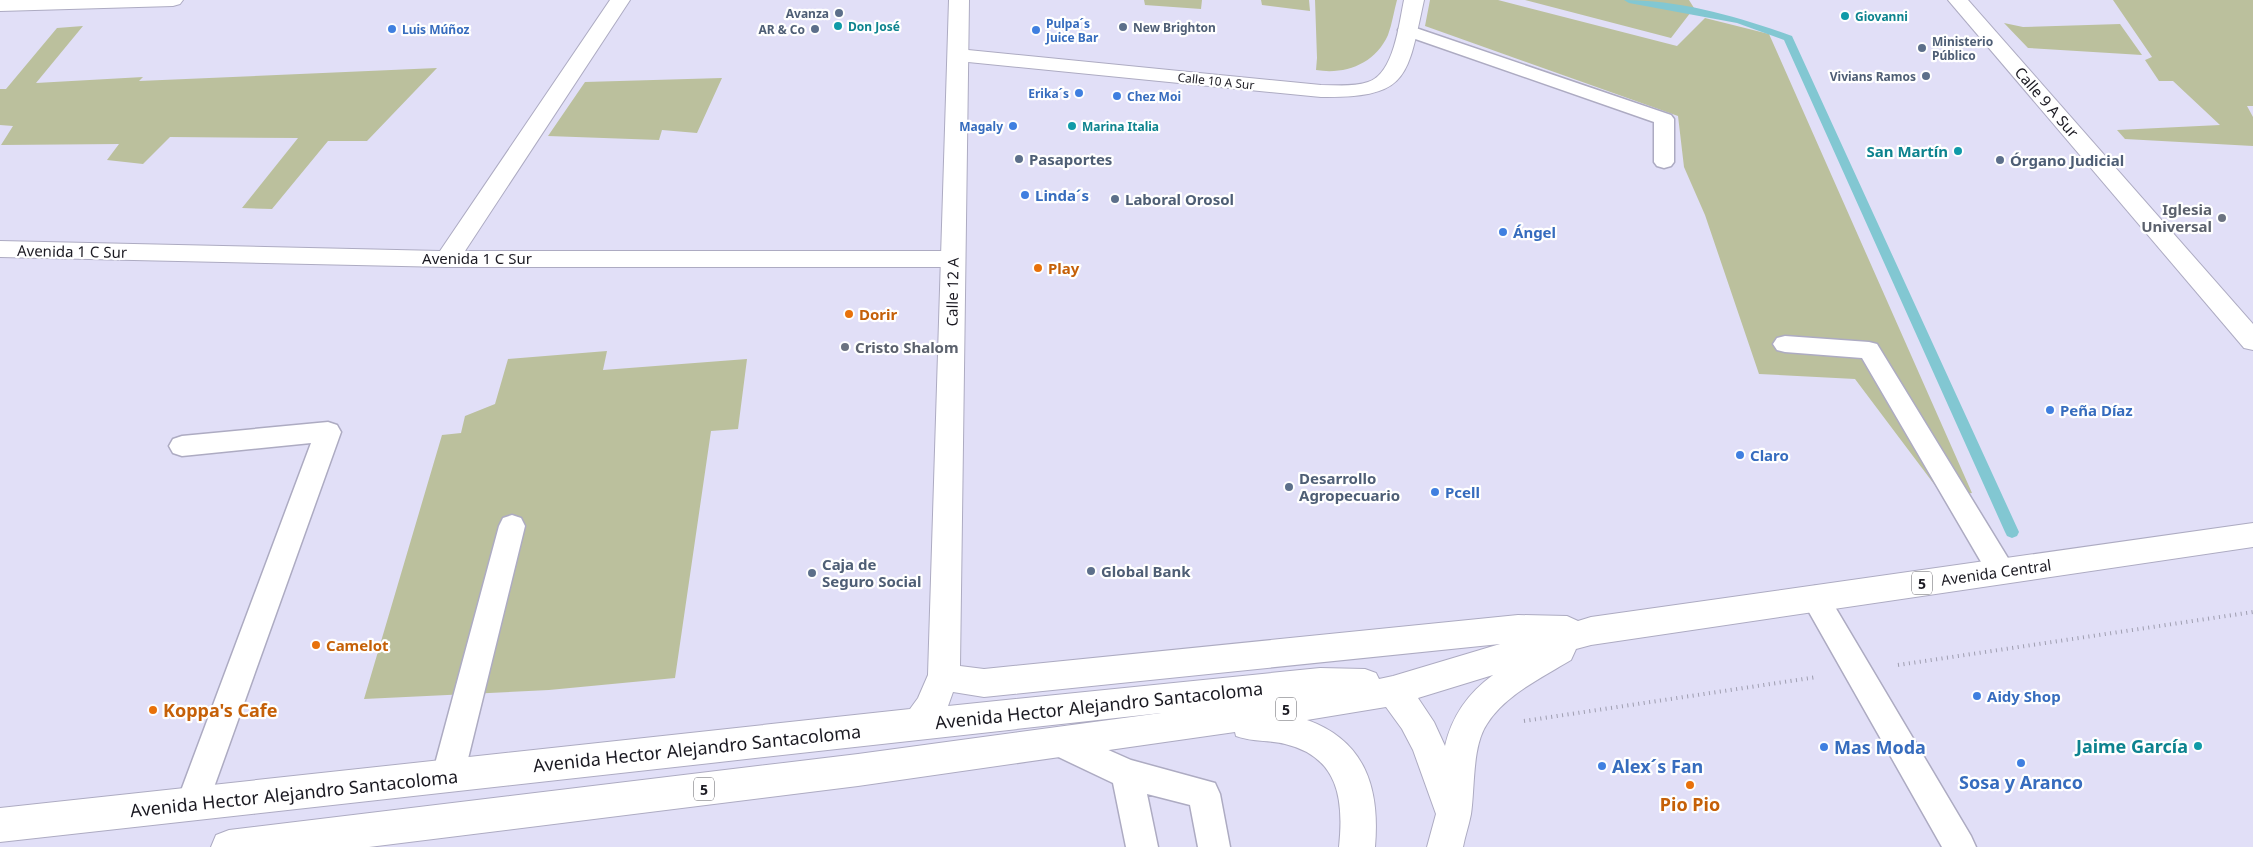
<svg xmlns="http://www.w3.org/2000/svg" width="2253" height="847" font-family="'Noto Sans',sans-serif">
<style>
.green{fill:#bbc09d}
.lines{fill:none;stroke-linecap:round;stroke-linejoin:round}
.stream{fill:#82c7d2;fill-rule:evenodd}
.lane-casing{stroke:#adabc2;stroke-width:3}
.street-casing{stroke:#adabc2;stroke-width:2}
.secondary-casing{stroke:#adabc2;stroke-width:2}
.primary-casing{stroke:#adabc2;stroke-width:2}
.path{stroke:#9e9daf;stroke-width:4;stroke-dasharray:1 4.5;stroke-linecap:butt}
.lane{fill:#fff;fill-rule:evenodd}
.street{fill:#fff;fill-rule:evenodd}
.secondary{fill:#fff;fill-rule:evenodd}
.primary{fill:#fff;fill-rule:evenodd}
.service-dot{fill:#5c6f8a;stroke:#fff;stroke-width:2}
.culture-dot{fill:#0f9aa8;stroke:#fff;stroke-width:2}
.shop-dot{fill:#3f7fe0;stroke:#fff;stroke-width:2}
.worship-dot{fill:#6b7280;stroke:#fff;stroke-width:2}
.food-dot{fill:#e8710a;stroke:#fff;stroke-width:2}
.labels{text-anchor:middle;dominant-baseline:central;stroke-width:4.5;stroke-linejoin:round;paint-order:stroke}
.far-service-label{font-size:12px;font-weight:bold;fill:#4e5e75;stroke:#fff;text-anchor:end}
.far-culture-label{font-size:12px;font-weight:bold;fill:#0d838f;stroke:#fff;text-anchor:start}
.far-shop-label{font-size:12px;font-weight:bold;fill:#366cbe;stroke:#fff;text-anchor:start}
.far-street-label{font-size:12px;fill:#1a1921;stroke:#fff}
.shield{fill:#fff;stroke:#5f5e64;stroke-width:1}
.shield-label{font-size:14px;font-weight:bold;fill:#1a1921}
.street-label{font-size:15px;fill:#1a1921;stroke:#fff}
.culture-label{font-size:15px;font-weight:bold;fill:#0d838f;stroke:#fff;text-anchor:end}
.service-label{font-size:15px;font-weight:bold;fill:#4e5e75;stroke:#fff;text-anchor:start}
.shop-label{font-size:15px;font-weight:bold;fill:#366cbe;stroke:#fff;text-anchor:start}
.worship-label{font-size:15px;font-weight:bold;fill:#5b616d;stroke:#fff;text-anchor:end}
.food-label{font-size:15px;font-weight:bold;fill:#c56008;stroke:#fff;text-anchor:start}
.near-street-label{font-size:18px;fill:#1a1921;stroke:#fff}
.near-food-label{font-size:18px;font-weight:bold;fill:#c56008;stroke:#fff;text-anchor:start}
.near-culture-label{font-size:18px;font-weight:bold;fill:#0d838f;stroke:#fff;text-anchor:end}
.near-shop-label{font-size:18px;font-weight:bold;fill:#366cbe;stroke:#fff;text-anchor:start}
</style>
<rect width="100%" height="100%" fill="#e1dff7"/>
<path class="green" d="M1144 0H1202L1201 9 1145 5Z
M1261 0H1309L1310 11 1262 5Z
M1315 0H1397C1394 11 1392 24 1388 35 1375 64 1345 75 1316 70L1317 58Z
M1430 0H1498L1677 46 1705 18 1769 34 1972 493 1943 496 1855 379 1759 374 1705 215 1684 167 1678 116 1425 26Z
M1525 0H1689L1694 8 1671 38Z
M2113 0H2253V106H2247L2253 117V146L2125 139 2117 130 2220 125 2173 81H2159L2145 60 2152 57Z
M2004 23 2023 27 2120 24 2142 55 2028 48Z
M83 26 36 83 143 77 139 81 437 68 367 141H328L272 209 242 208 298 138 170 137 143 164 107 160 119 144 1 145 13 126 0 125V89H6L57 28Z
M722 78 697 133 662 130 659 140 548 136 585 82Z
M607 351 603 370 747 359 738 429 711 431 675 678 549 690 364 699 442 435 461 433 465 416 495 404 508 359Z"/>
<g class="lines">
<path class="stream" d="M1624 0C1681 0 1739 17 1792 36L2019 532 2017 536 2012 538 2007 536 2005 532 1784 40 1737 23 1629 3Z"/>
<g class="lane-casing">
<path id="lane" d="M1407 25 1671 115 1674 119V162L1671 166 1664 168 1657 166 1654 162V122L1401 34 1398 30 1401 26Z
M1785 336 1869 342 1877 344 2011 563 2015 571 2011 579 2001 582 1991 579 1862 358 1785 352 1777 350 1773 344 1777 338Z
M328 422 337 425 341 432 208 804 203 815 192 819 181 815 176 804 311 443 182 456 173 453 169 446 173 439 182 436Z
M512 515 521 518 525 526 464 775 459 785 448 790 437 785 432 775 499 526 503 518Z
M1815 586 1825 590 1971 836 1976 847H1942L1801 598 1805 590Z
M1061 729 1131 760 1215 783 1220 794 1230 847H1198L1190 805 1147 794 1158 847H1126L1113 783 1050 753 1046 743 1050 733Z"/>
</g>
<g class="street-casing">
<path id="street" d="M0 0H183L180 4 173 6 0 11Z
M610 0H630L465 251H953L962 253 965 259 962 265 953 267H447L0 257V241L440 251Z
M1404 0H1424C1407 78 1409 98 1321 97L958 61 951 59 948 55 951 51 958 49 1321 85C1336 85 1353 87 1368 82 1394 74 1399 24 1404 0Z"/>
</g>
<g class="secondary-casing">
<path id="secondary" d="M1948 0H1968L2253 324V350L2244 348Z"/>
</g>
<g class="primary-casing">
<path id="primary" d="M949 0H969L960 666 984 669 1518 615 1567 616 1578 621 1591 617 2253 523V547L1591 645 1576 649 1571 660C1543 677 1505 695 1487 724 1472 746 1475 787 1471 814 1469 825 1465 836 1463 847H1427L1436 814 1413 750 1402 729 1386 707 1307 720C1366 741 1380 789 1375 847H1339C1344 800 1339 757 1285 744 1269 740 1252 742 1236 736L1235 732 858 786 369 847H211L216 835 229 830 858 754 1161 713 0 842V808L910 709 918 698 928 675ZM1500 644 1393 676 1379 679 1376 673 1365 669 1320 668 948 706 953 692 984 697ZM1493 675C1468 693 1452 716 1445 746L1434 722 1418 698Z"/>
</g>
<path class="path" d="M1898 665 2253 612
M1524 721 1817 677"/>
<use href="#lane" class="lane"/>
<use href="#street" class="street"/>
<use href="#secondary" class="secondary"/>
<use href="#primary" class="primary"/>
</g>
<g class="service-dot">
<circle cx="839" cy="13" r="5"/>
<circle cx="1123" cy="27" r="5"/>
<circle cx="815" cy="29" r="5"/>
<circle cx="1922" cy="48" r="5"/>
<circle cx="1926" cy="76" r="5"/>
<circle cx="1019" cy="159" r="5"/>
<circle cx="2000" cy="160" r="5"/>
<circle cx="1115" cy="199" r="5"/>
<circle cx="1289" cy="487" r="5"/>
<circle cx="1091" cy="571" r="5"/>
<circle cx="812" cy="573" r="5"/>
</g>
<g class="culture-dot">
<circle cx="1845" cy="16" r="5"/>
<circle cx="838" cy="26" r="5"/>
<circle cx="1072" cy="126" r="5"/>
<circle cx="1958" cy="151" r="5"/>
<circle cx="2198" cy="746" r="5"/>
</g>
<g class="shop-dot">
<circle cx="392" cy="29" r="5"/>
<circle cx="1036" cy="30" r="5"/>
<circle cx="1079" cy="93" r="5"/>
<circle cx="1117" cy="96" r="5"/>
<circle cx="1013" cy="126" r="5"/>
<circle cx="1025" cy="195" r="5"/>
<circle cx="1503" cy="232" r="5"/>
<circle cx="2050" cy="410" r="5"/>
<circle cx="1740" cy="455" r="5"/>
<circle cx="1435" cy="492" r="5"/>
<circle cx="1977" cy="696" r="5"/>
<circle cx="1824" cy="747" r="5"/>
<circle cx="2021" cy="763" r="5"/>
<circle cx="1602" cy="766" r="5"/>
</g>
<g class="worship-dot">
<circle cx="2222" cy="218" r="5"/>
<circle cx="845" cy="347" r="5"/>
</g>
<g class="food-dot">
<circle cx="1038" cy="268" r="5"/>
<circle cx="849" cy="314" r="5"/>
<circle cx="316" cy="645" r="5"/>
<circle cx="153" cy="710" r="5"/>
<circle cx="1690" cy="785" r="5"/>
</g>
<g class="labels">
<g class="far-service-label">
<text x="829" y="13">Avanza</text>
<text x="1133" y="27" text-anchor="start">New Brighton</text>
<text x="805" y="29">AR &amp; Co</text>
<text x="1932" y="41" text-anchor="start">Ministerio<tspan x="1932" dy="14">Público</tspan></text>
<text x="1916" y="76">Vivians Ramos</text>
</g>
<g class="far-culture-label">
<text x="1855" y="16">Giovanni</text>
<text x="848" y="26">Don José</text>
<text x="1082" y="126">Marina Italia</text>
</g>
<g class="far-shop-label">
<text x="1046" y="23">Pulpa´s<tspan x="1046" dy="14">Juice Bar</tspan></text>
<text x="402" y="29">Luis Múñoz</text>
<text x="1069" y="93" text-anchor="end">Erika´s</text>
<text x="1127" y="96">Chez Moi</text>
<text x="1003" y="126" text-anchor="end">Magaly</text>
</g>
<g class="far-street-label">
<text transform="translate(1216 81) rotate(6)">Calle 10 A Sur</text>
</g>
<g class="shield">
<rect x="1912" y="571.5" width="20" height="23" rx="4"/>
<rect x="1276" y="697.5" width="20" height="23" rx="4"/>
<rect x="694" y="777.5" width="20" height="23" rx="4"/>
</g>
<g class="shield-label">
<text x="1922" y="583">5</text>
<text x="1286" y="709">5</text>
<text x="704" y="789">5</text>
</g>
<g class="street-label">
<text transform="translate(2047 102) rotate(49)">Calle 9 A Sur</text>
<text transform="translate(72 251) rotate(1)">Avenida 1 C Sur</text>
<text x="477" y="258">Avenida 1 C Sur</text>
<text transform="translate(952 292) rotate(-89)">Calle 12 A</text>
<text transform="translate(1996 572) rotate(-8)">Avenida Central</text>
</g>
<g class="culture-label">
<text x="1948" y="151">San Martín</text>
</g>
<g class="service-label">
<text x="1029" y="159">Pasaportes</text>
<text x="2010" y="160">Órgano Judicial</text>
<text x="1125" y="199">Laboral Orosol</text>
<text x="1299" y="478">Desarrollo<tspan x="1299" dy="17">Agropecuario</tspan></text>
<text x="822" y="564">Caja de<tspan x="822" dy="17">Seguro Social</tspan></text>
<text x="1101" y="571">Global Bank</text>
</g>
<g class="shop-label">
<text x="1035" y="195">Linda´s</text>
<text x="1513" y="232">Ángel</text>
<text x="2060" y="410">Peña Díaz</text>
<text x="1750" y="455">Claro</text>
<text x="1445" y="492">Pcell</text>
<text x="1987" y="696">Aidy Shop</text>
</g>
<g class="worship-label">
<text x="2212" y="209">Iglesia<tspan x="2212" dy="17">Universal</tspan></text>
<text x="855" y="347" text-anchor="start">Cristo Shalom</text>
</g>
<g class="food-label">
<text x="1048" y="268">Play</text>
<text x="859" y="314">Dorir</text>
<text x="326" y="645">Camelot</text>
</g>
<g class="near-street-label">
<text transform="translate(1099 705) rotate(-6)">Avenida Hector Alejandro Santacoloma</text>
<text transform="translate(697 748) rotate(-6)">Avenida Hector Alejandro Santacoloma</text>
<text transform="translate(294 793) rotate(-6)">Avenida Hector Alejandro Santacoloma</text>
</g>
<g class="near-food-label">
<text x="163" y="710">Koppa's Cafe</text>
<text x="1690" y="804" text-anchor="middle">Pio Pio</text>
</g>
<g class="near-culture-label">
<text x="2188" y="746">Jaime García</text>
</g>
<g class="near-shop-label">
<text x="1834" y="747">Mas Moda</text>
<text x="1612" y="766">Alex´s Fan</text>
<text x="2021" y="782" text-anchor="middle">Sosa y Aranco</text>
</g>
</g>
</svg>
